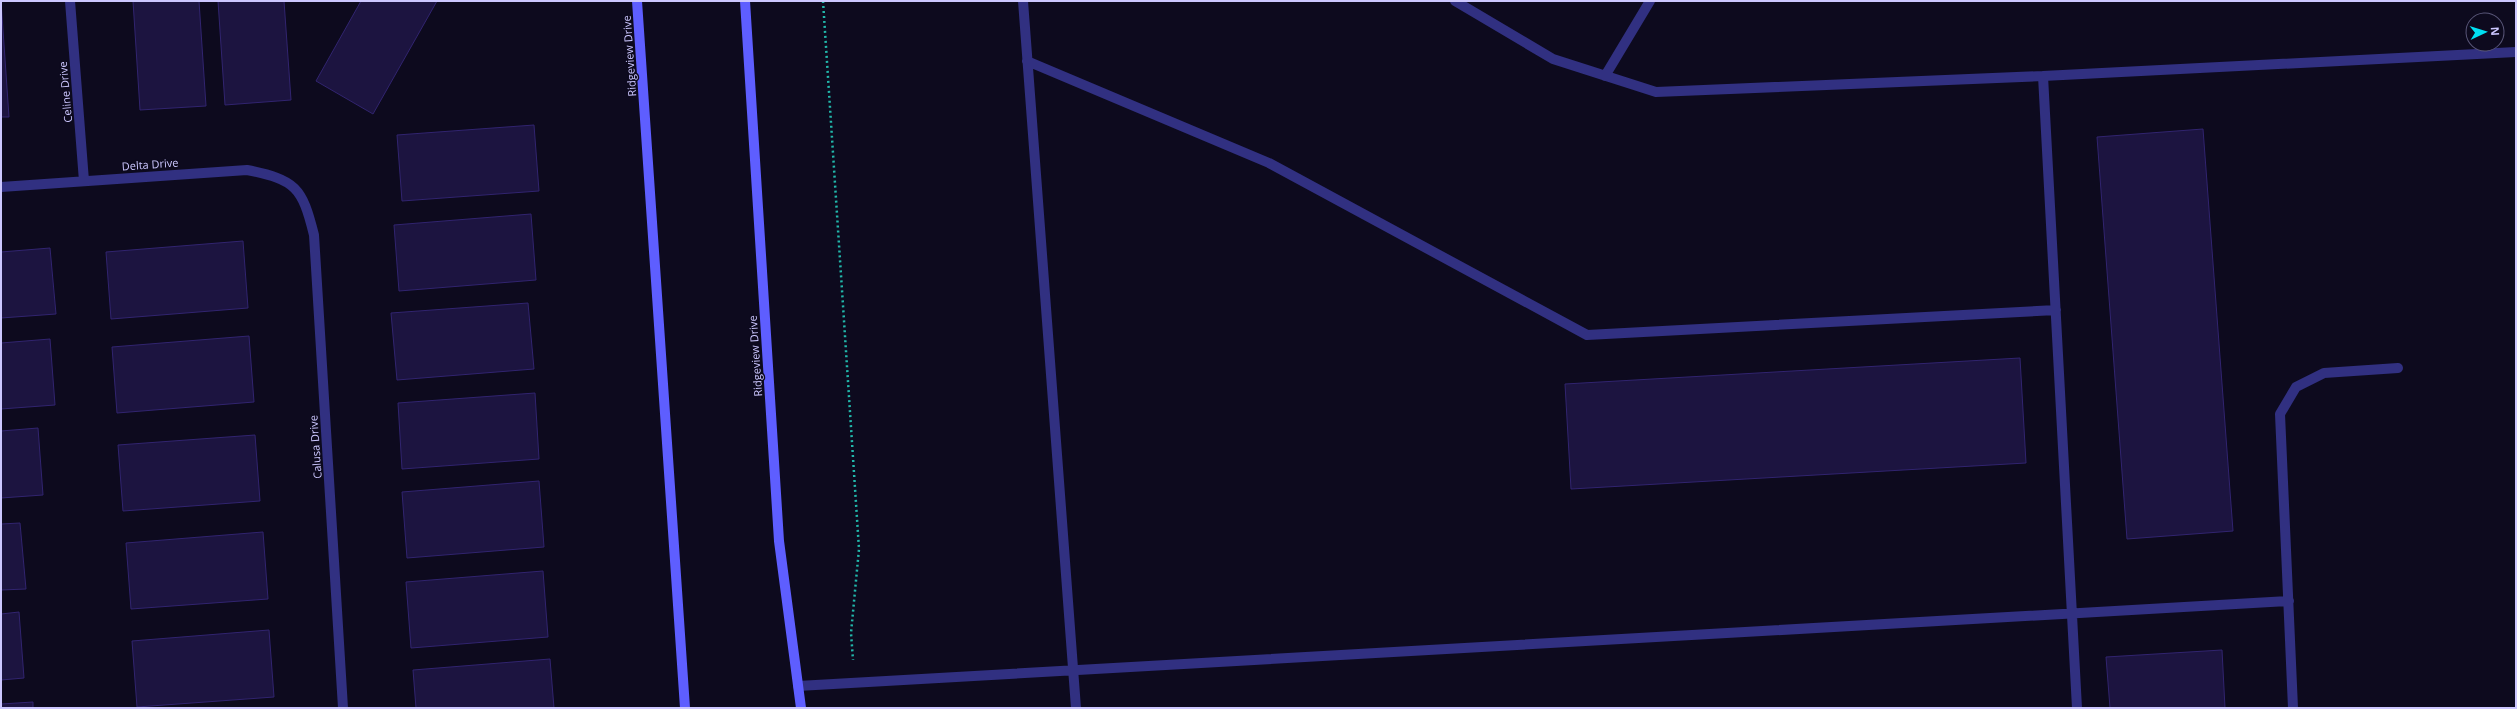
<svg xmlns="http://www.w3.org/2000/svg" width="2517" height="709" font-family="'Open Sans',sans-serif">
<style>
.building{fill:#1c1440;stroke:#31246f}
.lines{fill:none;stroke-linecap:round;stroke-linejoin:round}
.path{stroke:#22b8ab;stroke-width:2.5;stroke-dasharray:2 3;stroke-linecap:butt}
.lane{stroke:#313081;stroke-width:10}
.street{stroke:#313081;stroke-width:10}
.secondary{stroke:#5e5eff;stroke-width:10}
.labels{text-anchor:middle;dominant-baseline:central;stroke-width:3;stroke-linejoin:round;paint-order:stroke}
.street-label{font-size:11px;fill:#ccc7ff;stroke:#0d0a1e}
</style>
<rect width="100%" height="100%" fill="#0d0a1e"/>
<path class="building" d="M1 1 9 117H1Z
M133 1H199L206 106 140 110Z
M218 1H284L291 100 225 105Z
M361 1H437L373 114 316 81Z
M534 125 539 191 402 201 397 135Z
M2203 129 2233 531 2127 539 2097 137Z
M531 214 536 280 399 291 394 225Z
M243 241 248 308 111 319 106 252Z
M50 248 56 314 1 318V252Z
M528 303 534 369 397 380 391 313Z
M249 336 254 402 117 413 112 347Z
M50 339 55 405 1 409V343Z
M2020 358 2026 463 1571 489 1565 384Z
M535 393 539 459 402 469 398 403Z
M38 428 43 495 1 498V431Z
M255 435 260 501 123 511 118 445Z
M539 481 544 547 407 558 402 492Z
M20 523 26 589 1 590V524Z
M263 532 268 599 131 609 126 543Z
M543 571 548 637 411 648 406 582Z
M19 612 24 678 1 680V614Z
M269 630 274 697 137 707 132 641Z
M2222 650 2225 708H2110L2106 657Z
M550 659 554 708H416L413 670Z
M33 702V708H1V704Z"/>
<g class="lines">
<path class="path" d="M823 1 859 549 851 633 853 660"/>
<path class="lane" d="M1023 1 1076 708
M1455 1 1553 59 1656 92 2043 76 2077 708
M1027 61 1269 163 1587 335 2056 310
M1605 76 1650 1
M2043 76 2516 52
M798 686 2289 601
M2293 708 2280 414 2296 387 2324 373 2398 368"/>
<path class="street" d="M70 1 84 181
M1 187 247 170C296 180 302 187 314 235L343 708"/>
<path class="secondary" d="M637 1 685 708
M745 1 779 541 801 708"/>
</g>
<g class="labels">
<g class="street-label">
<text transform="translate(629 56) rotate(-94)">Ridgeview Drive</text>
<text transform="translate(65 92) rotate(-95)">Celine Drive</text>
<text transform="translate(150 164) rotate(-4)">Delta Drive</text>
<text transform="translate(755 356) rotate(-94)">Ridgeview Drive</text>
<text transform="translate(315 447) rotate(-94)">Calusa Drive</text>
</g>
</g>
<rect width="2517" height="709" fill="none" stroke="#ccc7ff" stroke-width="4"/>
<g transform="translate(2485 32) rotate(86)"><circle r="19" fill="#0d0a1e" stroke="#595678"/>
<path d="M0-3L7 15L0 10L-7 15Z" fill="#00e0f2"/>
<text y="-6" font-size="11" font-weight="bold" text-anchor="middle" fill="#ccc7ff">N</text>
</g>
</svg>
